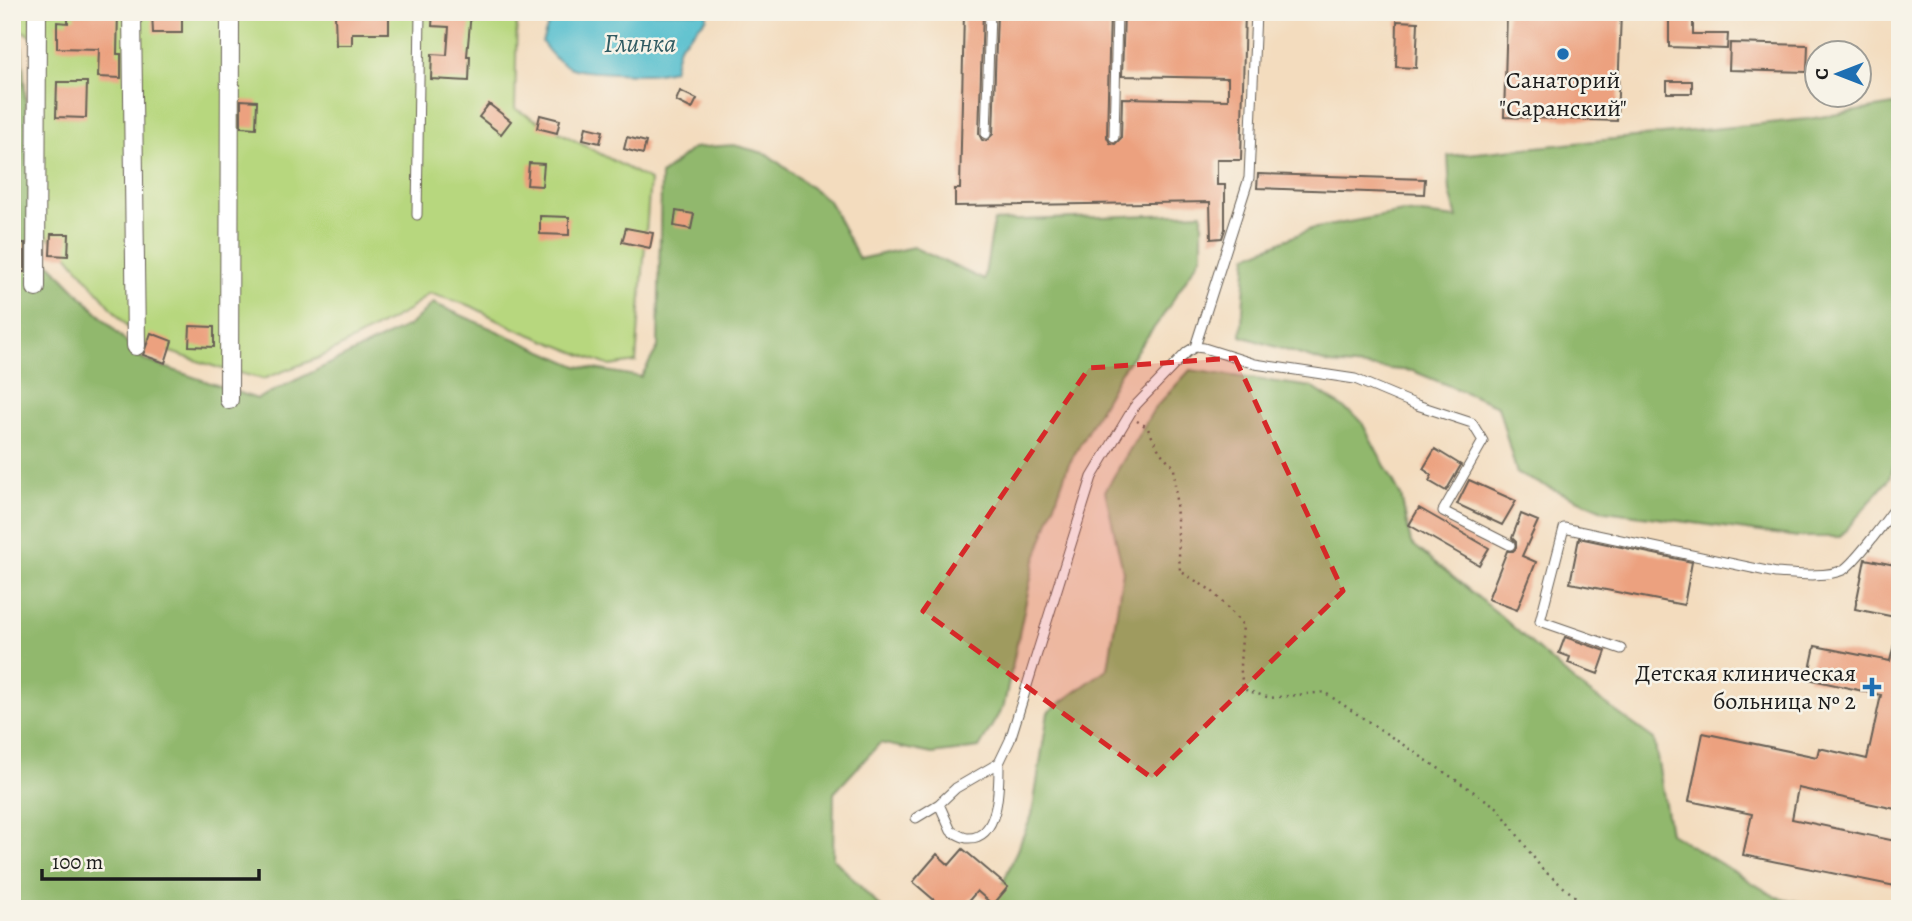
<svg xmlns="http://www.w3.org/2000/svg" width="1912" height="921" font-family="Alegreya,serif">
<style>
.green{fill:#b7d77e;stroke:#6a7a4d;stroke-width:2}
.forest{fill:#91b86d;stroke:#566a44;stroke-width:2}
.water{fill:#51bdcd;stroke:#366c74;stroke-width:2}
.building{fill:#eca17f}
.lines{fill:none;stroke-linecap:round;stroke-linejoin:round}
.lane-casing{stroke:#675f55;stroke-width:11}
.street-casing{stroke:#675f55;stroke-width:20}
.path{stroke:#675f55;stroke-width:2.5;stroke-dasharray:2 5;stroke-linecap:butt}
.lane{stroke:#fff;stroke-width:9}
.street{stroke:#fff;stroke-width:18}
.marked{fill:#d62828;fill-opacity:0.2;stroke:#d62828;stroke-width:5;stroke-dasharray:14 9;stroke-linejoin:round}
.poi-dot{fill:#1f6fb2;stroke:#f7f3e8;stroke-width:2.5}
.labels{text-anchor:middle;dominant-baseline:central;stroke-width:5;stroke-linejoin:round;paint-order:stroke}
.poi-label{font-size:24px;fill:#1c1c1c;stroke:#f7f3e8}
.water-label{font-size:26px;font-style:italic;fill:#315c63;stroke:#f7f3e8}
</style>
<rect width="100%" height="100%" fill="#f7f3e8"/>
<filter id="ink" filterUnits="userSpaceOnUse"><feTurbulence type="fractalNoise" baseFrequency=".0143" numOctaves="2"/><feDisplacementMap in="SourceGraphic" scale="14" xChannelSelector="R" yChannelSelector="G"/><feConvolveMatrix kernelMatrix="1 2 1 2 8 2 1 2 1" color-interpolation-filters="sRGB"/></filter>
<filter id="wash" filterUnits="userSpaceOnUse"><feTurbulence type="fractalNoise" baseFrequency=".00686" numOctaves="4" result="noise"/><feDisplacementMap in="SourceGraphic" scale="28" xChannelSelector="R" yChannelSelector="G"/><feGaussianBlur stdDeviation="1.57" result="paint"/><feColorMatrix in="noise" values="0 0 0 0 0 0 0 0 0 0 0 0 0 0 0 0 0 1.4 0 .05"/><feComposite in="paint" operator="in"/></filter>
<g filter="url(#wash)">
<rect width="100%" height="100%" fill="#f3dcbe"/>
<path class="green" d="M12 12H517L515 109 650 180 636 362 610 366 514 328 471 306 429 293 406 312 321 357 263 379 219 368 140 342 65 252 43 233 34 37 12 26Z"/>
<path class="forest" d="M12 42 22 47 35 249 144 360 257 399 410 325 433 303 577 366 641 377 658 347 661 175 693 148 734 145 767 154 829 201 859 259 913 247 984 280 994 221 1202 213V255L1162 317 1120 373 1068 466 1034 564 1004 705 979 748 932 754 880 743 834 793 833 858 882 909H12Z
M1900 104V443L1890 478 1840 537H1798L1605 511 1517 474 1498 406 1413 371 1330 364 1241 336 1247 256 1311 229 1403 212 1457 218 1450 192 1448 156 1808 119Z
M1190 370 1312 387 1360 419 1401 496 1411 543 1495 611 1576 683 1654 739 1670 833 1776 897 1831 909H992L1032 815 1048 712 1108 668 1123 571 1105 491 1154 409Z"/>
<path class="water" d="M559 12H707V18L679 46 673 70C648 76 639 74 613 73 580 71 562 73 542 42L548 25Z"/>
<g id="blocks">
<path class="building" d="M98 12H118L117 54H121V78L98 77 99 49 57 48V22L68 23V18H75V14H98Z
M152 12H182V33H153Z
M433 12H471L467 56H470L469 81 431 79 432 54 447 55 449 27 432 26Z
M964 12H983L979 134 982 140 986 141 993 134 997 12H1110L1107 137 1110 143 1115 144 1121 138 1122 98 1228 100V78L1122 76 1124 12H1245L1241 160H1217V185H1225V229L1222 238 1211 239 1210 202 955 206V189H960Z
M1507 12H1621L1617 121 1504 117Z
M1669 13 1693 14V34H1728L1727 49 1669 47Z
M389 14V33H352V45H336L335 15Z
M1397 21 1418 22 1416 68 1396 67Z
M1730 43 1808 45 1807 72 1729 70Z
M1667 81H1692V93H1667Z
M57 82H87L86 118 56 117Z
M680 91 697 99 692 109 676 101Z
M241 100 257 101 256 128 241 127Z
M489 104 511 121 501 134 479 117Z
M540 115 560 120 557 133 537 128Z
M586 127 603 131 600 143 583 139Z
M627 137 646 142 643 154 624 149Z
M529 163 544 164 542 186 527 185Z
M1258 174 1425 179 1424 194 1257 188Z
M676 211 694 214 691 229 674 226Z
M540 216 569 217V235L540 234Z
M626 228 653 233 650 248 622 242Z
M51 234H69L68 256 50 255Z
M12 243H25V272H12Z
M190 326 214 327V347L189 346Z
M151 333 172 341 165 363 143 355Z
M1435 449 1461 465 1446 491 1429 481 1432 475 1423 469Z
M1469 480 1516 501 1502 525 1457 504Z
M1419 508 1489 548 1479 565 1409 525Z
M1521 514 1538 521 1522 556 1536 562 1517 610 1488 599 1507 551H1513L1516 548V542L1512 538Z
M1579 538 1692 562 1684 605 1570 583Z
M1865 559 1900 566V618L1855 609Z
M1565 637 1606 651 1598 674 1568 663 1570 657 1559 653Z
M1895 640 1900 641V810L1798 788 1792 819 1900 842V887L1743 855 1752 814 1689 801 1703 733 1817 757 1819 748 1867 759 1881 695 1808 679 1815 646 1890 661Z
M963 849 1008 887 993 905 977 891 962 909H927L934 900 913 882 937 854 949 865Z"/>
</g>
</g>
<g filter="url(#ink)">
<use href="#blocks" fill-opacity="0" stroke="#675f55" stroke-width="2"/>
<g class="lines">
<g class="lane-casing">
<path id="lane" d="M986 134 990 12
M1114 137 1117 12
M417 215 420 12
M1195 347 1249 178 1256 12
M1621 649 1540 621 1564 528 1776 573C1794 574 1825 578 1843 570 1855 563 1891 514 1900 501
M939 804 951 831C955 833 962 837 967 838 1000 840 999 785 999 763
M916 818 939 804 956 788 999 763 1010 740 1092 477 1134 407 1187 352 1195 347 1204 348 1255 364 1355 379 1417 405 1472 423 1483 441 1443 511 1510 545"/>
</g>
<g class="street-casing">
<path id="street" d="M132 12 136 346
M36 288 37 12
M229 400 230 12"/>
</g>
<path class="path" d="M1137 421 1147 427 1160 452 1174 467 1180 571 1212 591 1243 625 1240 664 1243 689 1270 698 1324 692 1498 808 1542 869 1590 909"/>
<use href="#lane" class="lane"/>
<use href="#street" class="street"/>
</g>
</g>
<path class="marked" d="M1235 358 1343 591 1152 778 923 611 1089 368Z"/>
<g class="poi-dot">
<circle cx="1563" cy="54" r="7"/>
<path d="M1868.5 676.5h7v7h7v7h-7v7h-7v-7h-7v-7h7z"/>
</g>
<g class="labels">
<g class="poi-label">
<text x="1563" y="80">Санаторий<tspan x="1563" dy="28">"Саранский"</tspan></text>
<text x="1856" y="673" text-anchor="end">Детская клиническая<tspan x="1856" dy="28">больница № 2</tspan></text>
</g>
<g class="water-label">
<text x="640" y="43">Глинка</text>
</g>
</g>
<rect width="1912" height="921" fill="none" stroke="#f7f3e8" stroke-width="42"/>
<g transform="translate(1838 74) rotate(270)"><circle r="33" fill="#f7f3e8" stroke="#9f9d96" stroke-width="2"/>
<path d="M0-5L12 26L0 18L-12 26Z" fill="#1f6fb2"/>
<text y="-10" font-size="19" font-weight="bold" text-anchor="middle" fill="#1c1c1c">С</text>
</g>
<path d="M42 869v10h217v-10" fill="none" stroke="#1c1c1c" stroke-width="3.5"/>
<text x="52" y="869" font-size="21" fill="#1c1c1c" stroke="#f7f3e8" stroke-width="5" paint-order="stroke">100 m</text>
</svg>
